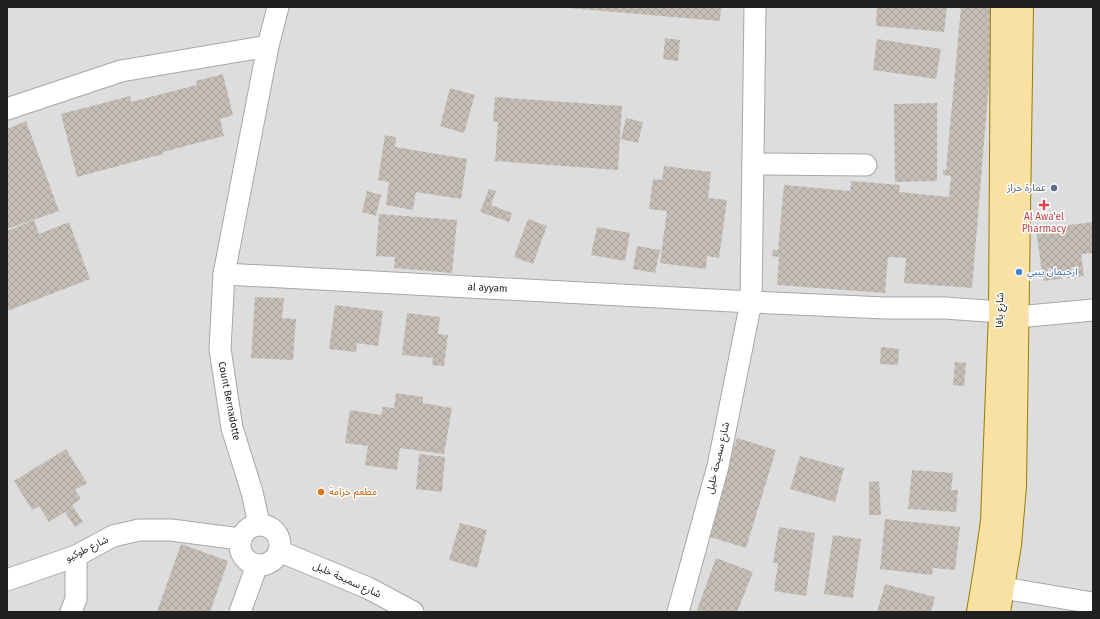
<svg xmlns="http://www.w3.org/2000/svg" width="1100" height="619" font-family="'Fira Sans','Noto Sans Arabic',sans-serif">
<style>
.residential{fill:#dedddd}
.building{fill:url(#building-cross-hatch)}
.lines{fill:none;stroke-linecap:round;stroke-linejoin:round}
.minor-casing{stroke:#a7a7a7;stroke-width:23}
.major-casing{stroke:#987d04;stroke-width:24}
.minor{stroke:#fff;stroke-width:21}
.major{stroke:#f9e1a3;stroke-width:22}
.service-dot{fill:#5c6f8a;stroke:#fff;stroke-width:1.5}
.health-dot{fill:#e0444e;stroke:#fff;stroke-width:1.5}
.shop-dot{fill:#3f7fe0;stroke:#fff;stroke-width:1.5}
.food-dot{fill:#e8710a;stroke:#fff;stroke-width:1.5}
.labels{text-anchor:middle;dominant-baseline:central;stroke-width:3;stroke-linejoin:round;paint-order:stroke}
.service-label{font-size:10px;fill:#4e5e75;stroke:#fff;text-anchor:end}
.health-label{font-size:10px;fill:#be3a42;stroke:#fff}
.shop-label{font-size:10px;fill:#366cbe;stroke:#fff;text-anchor:start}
.street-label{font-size:10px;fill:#202020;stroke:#fff}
.food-label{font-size:10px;fill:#c56008;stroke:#fff;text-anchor:start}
</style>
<defs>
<pattern id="building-cross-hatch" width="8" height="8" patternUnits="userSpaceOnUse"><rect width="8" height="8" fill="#c5beb6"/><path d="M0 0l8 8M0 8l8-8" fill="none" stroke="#a9a39c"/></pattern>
</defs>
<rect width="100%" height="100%" fill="#f0efe7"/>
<path class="residential" d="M7 7H1093V612H7Z"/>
<path class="building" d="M568 7H721L720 21 568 8Z
M877 7H947L944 32 876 26Z
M961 7H993L995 9 972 288 904 283 906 258 888 257 885 293 777 285 779 257 772 256 773 250H778L784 185 850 191 851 181 900 185 899 192 949 197 951 176 943 175V170H946Z
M665 38 680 40 678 61 663 59Z
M877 39 941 49 936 79 873 70Z
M223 74 233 115 220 119 224 136 163 152V154L77 177 61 114 130 96 131 102 197 85 196 81Z
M450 88 475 95 464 133 440 126Z
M495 97 622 106 618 170 495 161 498 122 493 121Z
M937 103V181L895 182 894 104Z
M626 118 643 122 638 143 621 139Z
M26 121 59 211 7 229V129Z
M385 135 396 137 395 147 467 159 461 199 416 192 413 210 386 205 389 182 378 180Z
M664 166 711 172 708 198 727 200 719 258 707 256 706 269 660 263 667 211 649 209 653 179 662 180Z
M489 189 496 191 491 205 512 213 509 222 480 212Z
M367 191 381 195 376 216 362 212Z
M379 214 457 220 452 273 394 268 395 257 376 256Z
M528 219 547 226 533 264 514 257Z
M34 220 39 234 69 222 90 279 7 311V231Z
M1093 222V253L1081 254 1084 276 1043 281 1036 229Z
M597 227 630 233 625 261 591 255Z
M637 246 660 250 655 273 633 269Z
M255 297 284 298 282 318 296 319 293 360 251 358Z
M335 305 383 311 378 346 357 343 356 352 329 349Z
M407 313 440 317 438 334 448 335 444 366 432 365 433 358 402 355Z
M881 347 899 349 898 365 880 364Z
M955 362 966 363 964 386 953 385Z
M396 393 423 397V403L452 408 444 454 400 448 397 470 365 465 368 446 345 443 350 410 381 415 383 407 394 408Z
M737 438 776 450 746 548 707 536Z
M66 449 87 483 75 490 81 499 72 505 83 522 75 527 65 512 49 522 39 506 32 510 14 481Z
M419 454 445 457 442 492 416 489Z
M800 456 844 468 835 502 790 489Z
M912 470 953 473 951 490H958L956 512 908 509Z
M879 481 881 515H869V482Z
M885 519 960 527 955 570 933 568 932 575 880 569Z
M460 523 487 530 477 568 449 560Z
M779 527 815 533 806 596 774 591 778 563H773Z
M833 535 861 539 853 598 824 594Z
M181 544 228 561 210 612H157Z
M716 558 753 572 737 612H703L697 610Z
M885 584 935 597 931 612H877Z"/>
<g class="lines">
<g class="minor-casing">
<g id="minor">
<path d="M7 109 121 71 268 46"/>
<path d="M753 164 866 165"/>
<path id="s1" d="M224 274 751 302 885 308H945L1000 312"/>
<path d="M1017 317 1093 310"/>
<path d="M259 524 252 492 232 428 220 349 224 274 268 46 278 7"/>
<circle cx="260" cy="545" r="20"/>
<path d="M279 551 368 588 413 612"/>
<path d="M7 580 76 556 113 536 139 530H171L240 539"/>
<path d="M1003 588 1093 603"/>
<path d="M71 612 76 599V556"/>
<path d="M240 612 257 565"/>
<path d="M678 612 718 466 751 302 755 7"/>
</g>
</g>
<g class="major-casing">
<path id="major" d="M978 612 985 570 992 521 1000 312 1002 7
M999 612 1010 545 1015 486 1022 7"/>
</g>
<use href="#minor" class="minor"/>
<use href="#major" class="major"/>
</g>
<circle class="service-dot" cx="1054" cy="188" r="4"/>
<path class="health-dot" d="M1042 199h4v4h4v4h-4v4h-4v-4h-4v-4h4z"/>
<circle class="shop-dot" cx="1019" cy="272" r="4"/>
<circle class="food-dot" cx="321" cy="492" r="4"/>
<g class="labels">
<g class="service-label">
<text x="1046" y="188">عمارة خراز</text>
</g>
<g class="health-label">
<text x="1044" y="217">Al Awa'el<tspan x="1044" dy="12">Pharmacy</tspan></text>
</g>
<g class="shop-label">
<text x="1027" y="272">ازحيمان بيبي</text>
</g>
<g class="street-label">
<text stroke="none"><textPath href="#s1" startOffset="264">al ayyam</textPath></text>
<text transform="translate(1000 310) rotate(-89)">شارع يافا</text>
<text transform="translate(229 401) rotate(79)">Count Bernadotte</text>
<text transform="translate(718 458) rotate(-77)">شارع سميحة خليل</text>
<text transform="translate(87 549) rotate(-26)">شارع طوكيو</text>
<text transform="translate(347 580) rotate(24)">شارع سميحة خليل</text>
</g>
<g class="food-label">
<text x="329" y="492">مطعم خزامة</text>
</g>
</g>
<rect width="1100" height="619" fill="none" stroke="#202020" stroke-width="16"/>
</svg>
